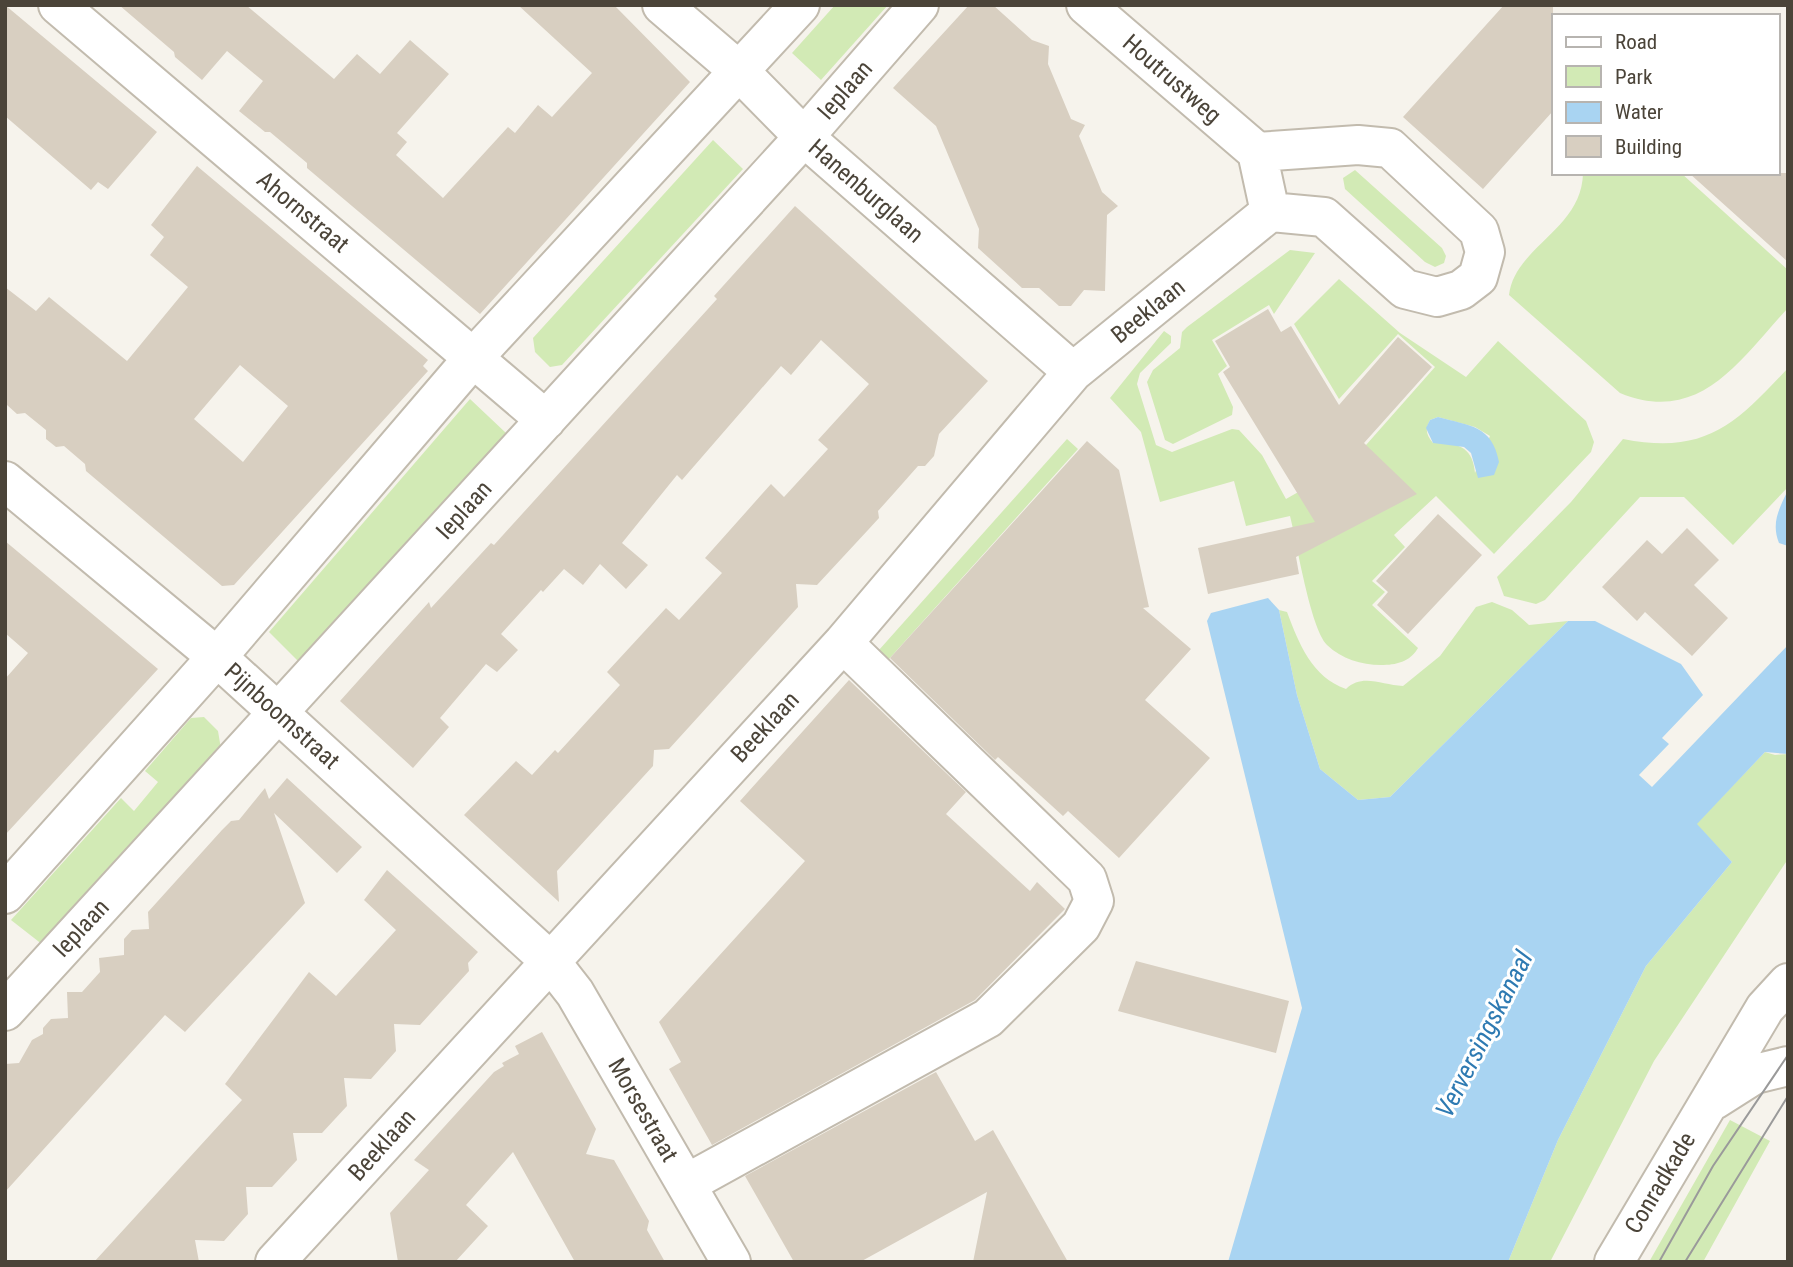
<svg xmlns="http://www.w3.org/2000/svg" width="1793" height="1267" font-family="'Roboto Condensed',sans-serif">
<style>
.green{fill:#d2eab5;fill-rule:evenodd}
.water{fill:#a9d4f2}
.building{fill:#d8cfc1;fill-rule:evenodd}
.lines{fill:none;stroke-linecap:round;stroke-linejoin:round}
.minor-casing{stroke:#c2bbae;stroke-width:42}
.minor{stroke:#fff;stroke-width:38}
.tram{stroke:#9a9a9a;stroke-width:2}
.labels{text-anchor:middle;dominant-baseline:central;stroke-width:6;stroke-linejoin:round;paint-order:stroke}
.street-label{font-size:24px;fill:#4b4439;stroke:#fff}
.water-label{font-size:26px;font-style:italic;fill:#2e7ab2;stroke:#fff}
</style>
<rect width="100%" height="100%" fill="#f6f3ec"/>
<path class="green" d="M835 5H888L821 80 792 53Z
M713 140 743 169 562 365 550 367 535 352 533 338Z
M1355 170 1442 248 1446 256 1444 263 1435 267 1425 262 1345 189 1343 178Z
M1583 173H1681L1788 270V308C1740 360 1700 426 1620 393L1509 295C1515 246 1582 230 1583 173Z
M1290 250 1315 253 1274 314 1269 305 1212 340 1227 366 1218 374 1233 407 1232 415 1173 444 1165 440 1147 382 1153 370 1180 348 1182 332 1187 327Z
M1339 279 1400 333 1466 377 1498 341 1586 421 1594 442 1591 452 1494 554 1436 496 1394 535 1405 547 1372 581 1385 592 1372 605 1418 648C1410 662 1396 665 1381 665 1361 665 1342 659 1327 645 1310 627 1297 543 1290 516L1246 526 1234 481 1160 502 1141 432 1110 398 1164 331 1171 336V343L1140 373 1137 384 1156 445 1172 452 1232 429 1239 430 1262 455 1286 499 1351 462 1435 367 1398 334 1339 399 1294 324ZM1438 417 1475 427 1490 436 1475 473C1473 447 1458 442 1433 443 1426 434 1425 430 1430 420Z
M1788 368V487L1733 545 1684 497H1640L1545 600 1536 604 1504 596 1497 577 1571 502 1623 439C1705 455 1735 425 1788 368Z
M470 399 506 433 298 661 269 632Z
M1067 439 1078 449 889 659 879 650Z
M1492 602 1512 610 1529 625 1568 621 1390 797 1358 800 1320 769 1297 695 1279 610 1287 612C1299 644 1312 677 1346 689 1362 673 1382 685 1403 686L1440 656 1476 607Z
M204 717 218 731 221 749 43 945 11 920 121 798 134 811 158 782 145 771 191 718Z
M1765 752 1775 755 1788 754V859L1654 1061 1550 1262H1508L1558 1140 1646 966 1732 862 1696 824Z
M1730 1120 1770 1141 1703 1262H1649Z"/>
<path class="water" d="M1438 417C1470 426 1492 425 1499 462L1494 475 1478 478 1471 453 1464 447 1433 443 1426 428 1430 420Z
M1788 490V546L1779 543C1771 523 1779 509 1788 490Z
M1268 598 1279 610 1297 695 1320 769 1358 800 1390 797 1568 621H1595L1681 664 1703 695 1662 738 1669 744 1639 775 1652 787 1788 645V754L1765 752 1697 824 1732 862 1646 966 1558 1140 1508 1262H1228L1302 1008 1207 621 1211 613Z"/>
<path class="building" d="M5 5 157 132 108 189 98 182 91 190 5 116Z
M119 5H246L334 79 357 54 380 74 410 40 449 74 397 133 407 142 396 155 443 198 508 127 515 133 538 105 552 117 592 73 518 5H614L690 82 480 314 320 179 307 168V163L270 132H265L239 111 263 81 227 51 202 80 175 57 174 52Z
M969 5H993L1032 40 1049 46 1048 64 1071 119 1085 125 1079 136 1102 192 1118 206 1107 215 1105 291 1084 290 1071 306H1059L1039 288H1022L978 248 979 229 936 126 893 88Z
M1504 5H1553V111L1483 189 1403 117Z
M197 166 428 360 423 366 428 371 234 585 222 586 86 471 85 464 64 446 56 447 46 439V430L25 413 17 414 7 405 5 396V287L36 311 49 297 127 361 188 287 150 255 164 237 151 225ZM240 365 288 406 243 462 194 419Z
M1689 173H1788V262Z
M795 206 988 381 939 434 934 456 925 466H918L895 492 878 511 879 518 868 530 817 585 796 584 798 607 669 749 654 750 653 766 557 871 559 902 464 815 516 761 532 775 555 750 558 753 620 685 607 672 666 608 679 620 722 573 705 558 771 484 784 497 828 449 818 440 869 384 821 340 791 375 781 366 682 480 677 475 622 543 648 565 626 589 600 564 583 585 564 569 543 592 541 590 501 634 518 650 497 672 486 664 440 718 449 727 413 768 340 701 429 602 431 608 491 543 494 545 717 299 714 296Z
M1268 309 1281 332 1291 326 1339 405 1398 337 1432 367 1364 443 1417 494 1296 557 1299 574 1208 594 1198 548 1315 522 1223 372 1230 367 1215 341Z
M1087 441 1119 470 1149 607 1143 608 1191 649 1145 700 1210 758 1119 858 1068 811 1063 816 998 757 995 760 890 658Z
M1438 514 1482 555 1408 634 1377 605 1388 592 1376 581Z
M1687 528 1719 560 1694 585 1728 618 1692 656 1645 612 1637 621 1602 587 1647 540 1662 554Z
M5 541 158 669 5 835V679L28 653 5 633Z
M849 680 966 792 946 814 1030 891 1037 882 1065 909 975 1000 712 1145 669 1069 681 1062 659 1022 805 861 740 801Z
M287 778 362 847 337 873 274 813 305 903 185 1032 165 1015 5 1192V1064L19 1063 32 1040 43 1034V1028L51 1019 68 1018 67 992H82L100 972 99 958 124 955V939L132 930 149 929 148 912 222 830 231 821 239 820 265 788 269 799Z
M387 870 478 952 468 963 469 971 420 1025 394 1024 396 1051 371 1079 344 1078 347 1106 322 1133H293L297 1160 272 1187H246L248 1214 224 1241 195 1240 199 1262H94L242 1100 225 1084 309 972 336 996 396 930 364 900Z
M1136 961 1289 1001 1276 1053 1118 1011Z
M542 1032 596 1129 586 1154 614 1160 649 1221 647 1230 665 1262H575L513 1152 466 1205 488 1226 455 1262H398L390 1213 429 1170 414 1160 494 1072 504 1066 502 1063 519 1054 515 1046Z
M936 1072 975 1141 993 1130 1068 1262H973L987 1192 860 1262H794L745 1176Z"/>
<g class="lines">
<g class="minor-casing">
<path id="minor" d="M58 5 546 420
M662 5 739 71 804 137 1073 372
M1086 5 1257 152 1270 212
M1257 152 1358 145 1390 148 1479 231 1485 252 1478 277 1461 290 1437 297 1405 289 1324 217 1270 212
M5 481 217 657 550 961 575 993 731 1262
M5 894 217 657 474 357 800 5
M5 1011 804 137 919 5
M1714 1100 1755 1074 1788 1066
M686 1184 988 1018 1081 926 1094 901 1087 879 843 643
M275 1262 843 643 1073 372 1270 212
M1614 1262 1765 1008 1788 983"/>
</g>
<use href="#minor" class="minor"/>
<path class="tram" d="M1659 1262 1713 1166 1788 1055
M1685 1262 1788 1096"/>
</g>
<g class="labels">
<g class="street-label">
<text transform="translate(1172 79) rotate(41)">Houtrustweg</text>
<text transform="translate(845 90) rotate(-49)">Ieplaan</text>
<text transform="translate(866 191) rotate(41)">Hanenburglaan</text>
<text transform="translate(303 212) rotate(40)">Ahornstraat</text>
<text transform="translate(1148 311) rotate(-39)">Beeklaan</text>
<text transform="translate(464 510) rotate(-48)">Ieplaan</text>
<text transform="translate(282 716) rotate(42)">Pijnboomstraat</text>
<text transform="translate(765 727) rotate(-47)">Beeklaan</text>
<text transform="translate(81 928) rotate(-47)">Ieplaan</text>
<text transform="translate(643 1110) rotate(60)">Morsestraat</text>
<text transform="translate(382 1145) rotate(-48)">Beeklaan</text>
<text transform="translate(1660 1183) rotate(-59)">Conradkade</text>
</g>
<g class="water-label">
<text transform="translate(1484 1034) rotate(-63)">Verversingskanaal</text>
</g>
</g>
<rect width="1793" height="1267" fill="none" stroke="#4b4439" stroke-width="14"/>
<rect x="1552" y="14" width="228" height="161" fill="#ffffff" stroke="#b7b4b0" stroke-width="2"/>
<rect x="1566" y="37" width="35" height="10" fill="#ffffff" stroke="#b7b4b0" stroke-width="2"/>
<text x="1615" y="49" font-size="21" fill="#4b4439">Road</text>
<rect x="1566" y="66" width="35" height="21" fill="#d2eab5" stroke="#b7b4b0" stroke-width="2"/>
<text x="1615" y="84" font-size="21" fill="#4b4439">Park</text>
<rect x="1566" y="102" width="35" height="21" fill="#a9d4f2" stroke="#b7b4b0" stroke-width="2"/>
<text x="1615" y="119" font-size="21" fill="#4b4439">Water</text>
<rect x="1566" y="136" width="35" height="21" fill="#d8cfc1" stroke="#b7b4b0" stroke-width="2"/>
<text x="1615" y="154" font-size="21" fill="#4b4439">Building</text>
</svg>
